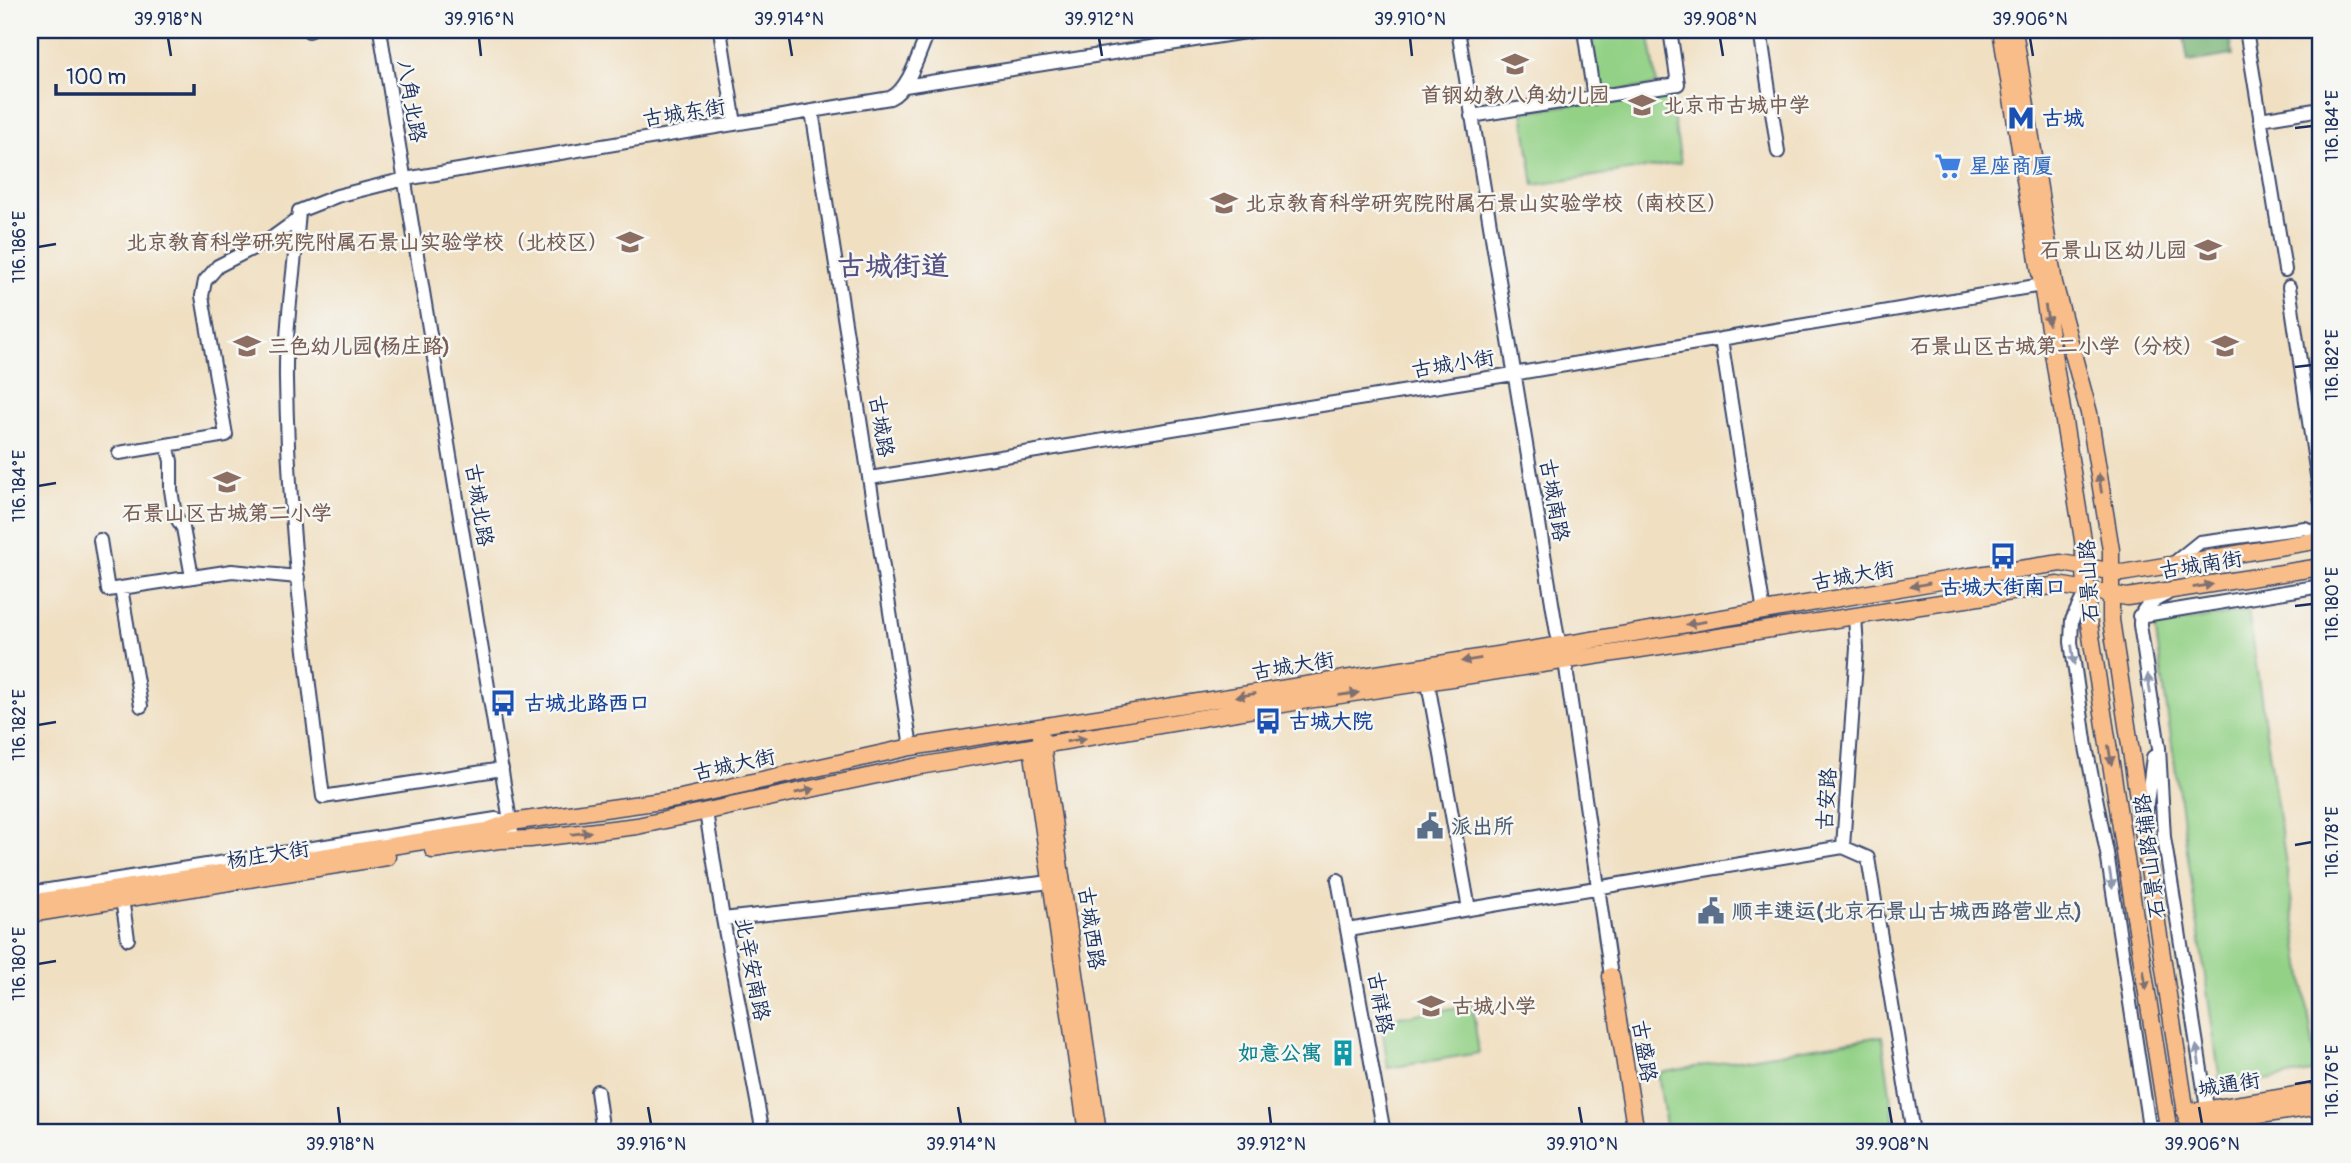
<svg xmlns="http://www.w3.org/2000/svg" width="2351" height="1163" font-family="Pangolin,'LXGW WenKai TC',sans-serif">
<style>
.green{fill:#93d186;stroke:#578072;stroke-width:2}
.forest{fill:#76b373;stroke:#487168;stroke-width:2}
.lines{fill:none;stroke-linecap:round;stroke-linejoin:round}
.minor-casing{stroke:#3b496d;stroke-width:16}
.major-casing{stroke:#3b496d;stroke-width:19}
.minor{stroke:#fff;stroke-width:12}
.major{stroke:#f8bd89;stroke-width:16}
.oneway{fill:#7e6f71}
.oneway2{fill:#8d97ae}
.ticks{fill:none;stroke:#1b2f5e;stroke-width:2.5}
.labels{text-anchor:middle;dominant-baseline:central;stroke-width:5;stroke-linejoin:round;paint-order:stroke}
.education-label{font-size:21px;font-weight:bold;fill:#785e54;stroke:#f6f6f2;text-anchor:start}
.street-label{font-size:21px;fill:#1b2f5e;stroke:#f6f6f2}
.transit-label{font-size:21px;font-weight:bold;fill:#164399;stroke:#f6f6f2;text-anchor:start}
.shop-label{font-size:21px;font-weight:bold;fill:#366cbe;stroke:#f6f6f2;text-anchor:start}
.service-label{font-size:21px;font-weight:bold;fill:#4e5e75;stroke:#f6f6f2;text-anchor:start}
.culture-label{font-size:21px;font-weight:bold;fill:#0d838f;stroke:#f6f6f2;text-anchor:end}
.district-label{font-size:28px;font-weight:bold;fill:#565184;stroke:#f6f6f2}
.neatline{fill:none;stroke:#1b2f5e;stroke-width:2.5}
.ticks-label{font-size:18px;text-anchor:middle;fill:#1b2f5e}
</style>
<rect width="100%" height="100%" fill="#f6f6f2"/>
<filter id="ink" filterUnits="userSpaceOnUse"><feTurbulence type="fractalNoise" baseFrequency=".0143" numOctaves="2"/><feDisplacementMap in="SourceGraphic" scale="14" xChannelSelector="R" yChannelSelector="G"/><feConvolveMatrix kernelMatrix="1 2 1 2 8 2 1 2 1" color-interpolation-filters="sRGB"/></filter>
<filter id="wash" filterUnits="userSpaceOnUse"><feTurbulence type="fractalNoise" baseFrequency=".00686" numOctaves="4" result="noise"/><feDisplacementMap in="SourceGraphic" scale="28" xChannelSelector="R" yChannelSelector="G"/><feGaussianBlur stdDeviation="1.57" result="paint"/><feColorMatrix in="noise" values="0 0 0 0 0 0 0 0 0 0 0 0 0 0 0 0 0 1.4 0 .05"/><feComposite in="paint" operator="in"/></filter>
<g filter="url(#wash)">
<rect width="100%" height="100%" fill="#f0dfc1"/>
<path class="green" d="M1590 30H1648L1657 85 1600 94Z
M1649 93 1671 103 1681 163 1534 185 1523 112Z
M2248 611 2317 1071 2221 1088 2155 626Z
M1472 1005 1479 1053 1388 1068 1381 1020Z
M1882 1036 1894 1120 1885 1133H1667L1658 1073Z"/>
<path class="forest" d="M2183 30H2229L2233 55 2188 62Z"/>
</g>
<g filter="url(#ink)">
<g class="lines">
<g class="minor-casing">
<path id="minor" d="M380 30 513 839
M720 30 735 124
M1458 30 1557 633 1565 661 1611 976
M1584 30 1594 98
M1760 30 1778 152
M2246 30 2285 270
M309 31V30
M905 86 1258 30
M812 111 911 747
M1471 116 1678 84 1670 30
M2260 119 2321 109
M2289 287 2321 502
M1721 339 1764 612
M167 445 171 461V490L175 515 183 528 192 577
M119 453 226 435 202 296 205 281 218 266 269 240 298 219
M870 478 1513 374 2042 285
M100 540 108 590 232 571 298 577
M2174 563 2200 542 2305 528 2321 536
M121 588 141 706
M2086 591 2072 620 2071 642 2086 747 2107 853 2150 1133
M2167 594C2152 602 2139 607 2140 625L2159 748 2164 837 2211 1133
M2139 616 2321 586
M1855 617 1857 648 1843 847 1868 858 1913 1133
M502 769 323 797C305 659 288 520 286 380 285 324 295 267 299 211L337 196 405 179 890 98C910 89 920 49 929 30
M706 812 723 919 763 1133
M2145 819 2153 757
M1338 880 1384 1133
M30 893 496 819 510 822
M122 899 128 939
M1469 909 1843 847
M723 919 1051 882
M1348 930 1469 909 1428 683
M597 1091 603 1133
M2122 1133 2156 1127"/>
</g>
<g class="major-casing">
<path id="major" d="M2001 30 2083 540 2088 617 2169 1133
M2014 30 2054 283 2089 413 2111 550V620L2189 1133
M1041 737 1098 1133
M1032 747 1087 1133
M433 850 499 840 530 839 637 826 914 767 1295 702 2058 585 2127 597 2321 567
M30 903 487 831 511 822 676 799 911 747 1580 642 1964 577 2061 563 2122 573 2321 540
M36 913 387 857
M1611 976 1636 1133
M2185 1113 2321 1091
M2188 1126 2321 1106"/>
</g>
<use href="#minor" class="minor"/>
<use href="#major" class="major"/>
</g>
<defs><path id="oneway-solid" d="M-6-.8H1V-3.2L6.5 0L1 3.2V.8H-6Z" transform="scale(1.75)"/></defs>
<g class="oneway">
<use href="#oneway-solid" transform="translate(2047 315) rotate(80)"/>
<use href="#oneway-solid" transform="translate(2100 483) rotate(-99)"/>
<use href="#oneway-solid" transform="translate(1920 585) rotate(169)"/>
<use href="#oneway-solid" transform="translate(2203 586) rotate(-9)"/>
<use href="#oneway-solid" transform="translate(1696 623) rotate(171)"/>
<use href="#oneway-solid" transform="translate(1471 660) rotate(171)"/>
<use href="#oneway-solid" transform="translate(1349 694) rotate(-8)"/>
<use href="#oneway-solid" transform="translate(1246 695) rotate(171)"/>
<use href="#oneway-solid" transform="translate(1076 740) rotate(-10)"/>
<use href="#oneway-solid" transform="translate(2110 755) rotate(81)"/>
<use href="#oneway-solid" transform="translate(805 791) rotate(-12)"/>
<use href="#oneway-solid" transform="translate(581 833) rotate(-7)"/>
<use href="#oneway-solid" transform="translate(2145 980) rotate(81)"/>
</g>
<g class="oneway2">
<use href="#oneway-solid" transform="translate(2073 655) rotate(82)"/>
<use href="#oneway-solid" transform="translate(2149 684) rotate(-98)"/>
<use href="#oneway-solid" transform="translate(2111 879) rotate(81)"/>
<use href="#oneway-solid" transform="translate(2198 1055) rotate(-99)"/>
</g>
</g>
<path class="ticks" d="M168 38 171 56M479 38 481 56M789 38 792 56M1099 38 1102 56M1410 38 1412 56M1720 38 1723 56M2030 38 2033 56M2295 128 2312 126M38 247 56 244M2295 367 2312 365M38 486 56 483M2295 606 2312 604M38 725 56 722M2295 845 2312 842M38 964 56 961M2295 1084 2312 1081M338 1107 340 1124M648 1107 651 1124M958 1107 961 1124M1269 1107 1271 1124M1579 1107 1582 1124M1889 1107 1892 1124M2199 1107 2202 1124"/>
<defs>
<g id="school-bare" transform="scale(2.1)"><path d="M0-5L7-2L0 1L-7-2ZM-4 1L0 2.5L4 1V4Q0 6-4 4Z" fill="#8d6e63" stroke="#f6f6f2" stroke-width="2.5" paint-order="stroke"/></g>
<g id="metro-bare" transform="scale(2.1)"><path d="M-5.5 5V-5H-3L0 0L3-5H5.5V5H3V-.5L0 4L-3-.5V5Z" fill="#1a4fb4" stroke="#f6f6f2" stroke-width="2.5" paint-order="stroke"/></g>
<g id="supermarket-bare" transform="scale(2.1)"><path d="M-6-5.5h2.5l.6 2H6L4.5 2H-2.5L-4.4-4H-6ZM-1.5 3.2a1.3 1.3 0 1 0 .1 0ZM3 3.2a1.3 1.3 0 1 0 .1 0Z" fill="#3f7fe0" stroke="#f6f6f2" stroke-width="2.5" paint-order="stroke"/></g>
<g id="bus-bare" transform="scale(2.1)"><path d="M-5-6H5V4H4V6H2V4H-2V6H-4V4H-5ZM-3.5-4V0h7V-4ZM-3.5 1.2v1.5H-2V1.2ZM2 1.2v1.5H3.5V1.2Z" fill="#1a4fb4" stroke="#f6f6f2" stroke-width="2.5" paint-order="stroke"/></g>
<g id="civic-bare" transform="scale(2.1)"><path d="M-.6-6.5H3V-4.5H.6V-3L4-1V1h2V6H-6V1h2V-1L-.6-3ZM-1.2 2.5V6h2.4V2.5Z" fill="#5c6f8a" stroke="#f6f6f2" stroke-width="2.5" paint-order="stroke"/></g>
<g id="building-bare" transform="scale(2.1)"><path d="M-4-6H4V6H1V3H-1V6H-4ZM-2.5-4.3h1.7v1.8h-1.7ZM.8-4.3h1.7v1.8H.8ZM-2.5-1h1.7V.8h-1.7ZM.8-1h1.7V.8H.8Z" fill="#0f9aa8" stroke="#f6f6f2" stroke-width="2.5" paint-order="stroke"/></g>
</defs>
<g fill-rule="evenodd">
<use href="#school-bare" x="1515" y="64"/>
<use href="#school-bare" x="1642" y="105"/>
<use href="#metro-bare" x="2021" y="118"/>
<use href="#supermarket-bare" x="1948" y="166"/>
<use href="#school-bare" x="1224" y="203"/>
<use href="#school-bare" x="630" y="242"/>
<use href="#school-bare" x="2208" y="250"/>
<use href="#school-bare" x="247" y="346"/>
<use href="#school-bare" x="2225" y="346"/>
<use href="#school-bare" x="227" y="482"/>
<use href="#bus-bare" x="2003" y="556"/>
<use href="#bus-bare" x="503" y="703"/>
<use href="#bus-bare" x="1268" y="721"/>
<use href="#civic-bare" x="1430" y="826"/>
<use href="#civic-bare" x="1711" y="911"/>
<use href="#school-bare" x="1431" y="1006"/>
<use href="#building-bare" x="1343" y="1053"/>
</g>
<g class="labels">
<g class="education-label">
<text x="1515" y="95" text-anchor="middle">首钢幼教八角幼儿园</text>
<text x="1663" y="105">北京市古城中学</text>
<text x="1245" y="203">北京教育科学研究院附属石景山实验学校（南校区）</text>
<text x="609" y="242" text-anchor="end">北京教育科学研究院附属石景山实验学校（北校区）</text>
<text x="2187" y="250" text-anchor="end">石景山区幼儿园</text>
<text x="268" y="346">三色幼儿园(杨庄路)</text>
<text x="2204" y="346" text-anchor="end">石景山区古城第二小学（分校）</text>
<text x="227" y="513" text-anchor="middle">石景山区古城第二小学</text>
<text x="1452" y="1006">古城小学</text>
</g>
<g class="street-label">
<text transform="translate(411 101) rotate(80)">八角北路</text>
<text transform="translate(684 113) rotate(-9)">古城东街</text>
<text transform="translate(1453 364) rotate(-9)">古城小街</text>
<text transform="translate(881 426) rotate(81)">古城路</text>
<text transform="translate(1554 500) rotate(80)">古城南路</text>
<text transform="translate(479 505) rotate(81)">古城北路</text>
<text transform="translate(2201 565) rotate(-9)">古城南街</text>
<text transform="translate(1853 576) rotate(-10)">古城大街</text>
<text transform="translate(2089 581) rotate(-93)">石景山路</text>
<text transform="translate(1293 666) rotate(-9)">古城大街</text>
<text transform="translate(734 765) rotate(-12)">古城大街</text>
<text transform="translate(1827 799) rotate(-86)">古安路</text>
<text transform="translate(268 855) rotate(-9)">杨庄大街</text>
<text transform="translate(2150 856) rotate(-97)">石景山路辅路</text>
<text transform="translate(1091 928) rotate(82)">古城西路</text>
<text transform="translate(752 969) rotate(79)">北辛安南路</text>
<text transform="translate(1380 1003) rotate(80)">古祥路</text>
<text transform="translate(1644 1051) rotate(81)">古盛路</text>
<text transform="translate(2229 1085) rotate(-9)">城通街</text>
</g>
<g class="transit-label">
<text x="2042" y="118">古城</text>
<text x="2003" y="587" text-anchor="middle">古城大街南口</text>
<text x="524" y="703">古城北路西口</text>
<text x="1289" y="721">古城大院</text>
</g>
<g class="shop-label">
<text x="1969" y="166">星座商厦</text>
</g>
<g class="service-label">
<text x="1451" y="826">派出所</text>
<text x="1732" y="911">顺丰速运(北京石景山古城西路营业点)</text>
</g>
<g class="culture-label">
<text x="1322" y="1053">如意公寓</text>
</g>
<g class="district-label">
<text x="893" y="266">古城街道</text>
</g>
</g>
<rect width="2351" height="1163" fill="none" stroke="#f6f6f2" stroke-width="77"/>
<path d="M56 84v10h138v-10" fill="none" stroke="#1b2f5e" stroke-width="3.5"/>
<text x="66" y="84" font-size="21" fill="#1b2f5e" stroke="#f6f6f2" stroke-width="5" paint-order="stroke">100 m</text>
<rect x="38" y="38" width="2274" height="1086" class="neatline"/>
<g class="ticks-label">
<text x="168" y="25">39.918°N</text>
<text x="479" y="25">39.916°N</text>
<text x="789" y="25">39.914°N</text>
<text x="1099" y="25">39.912°N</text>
<text x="1410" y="25">39.910°N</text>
<text x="1720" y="25">39.908°N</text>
<text x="2030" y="25">39.906°N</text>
<text transform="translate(2332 126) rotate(-90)" y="6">116.184°E</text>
<text transform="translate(19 247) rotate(-90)" y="6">116.186°E</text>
<text transform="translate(2332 365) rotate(-90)" y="6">116.182°E</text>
<text transform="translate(19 486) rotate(-90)" y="6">116.184°E</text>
<text transform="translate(2332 604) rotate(-90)" y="6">116.180°E</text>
<text transform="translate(19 725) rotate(-90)" y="6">116.182°E</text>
<text transform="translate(2332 842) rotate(-90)" y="6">116.178°E</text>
<text transform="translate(19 964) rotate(-90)" y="6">116.180°E</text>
<text transform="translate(2332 1081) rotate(-90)" y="6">116.176°E</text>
<text x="340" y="1150">39.918°N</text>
<text x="651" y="1150">39.916°N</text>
<text x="961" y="1150">39.914°N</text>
<text x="1271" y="1150">39.912°N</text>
<text x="1582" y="1150">39.910°N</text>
<text x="1892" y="1150">39.908°N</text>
<text x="2202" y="1150">39.906°N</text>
</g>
</svg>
